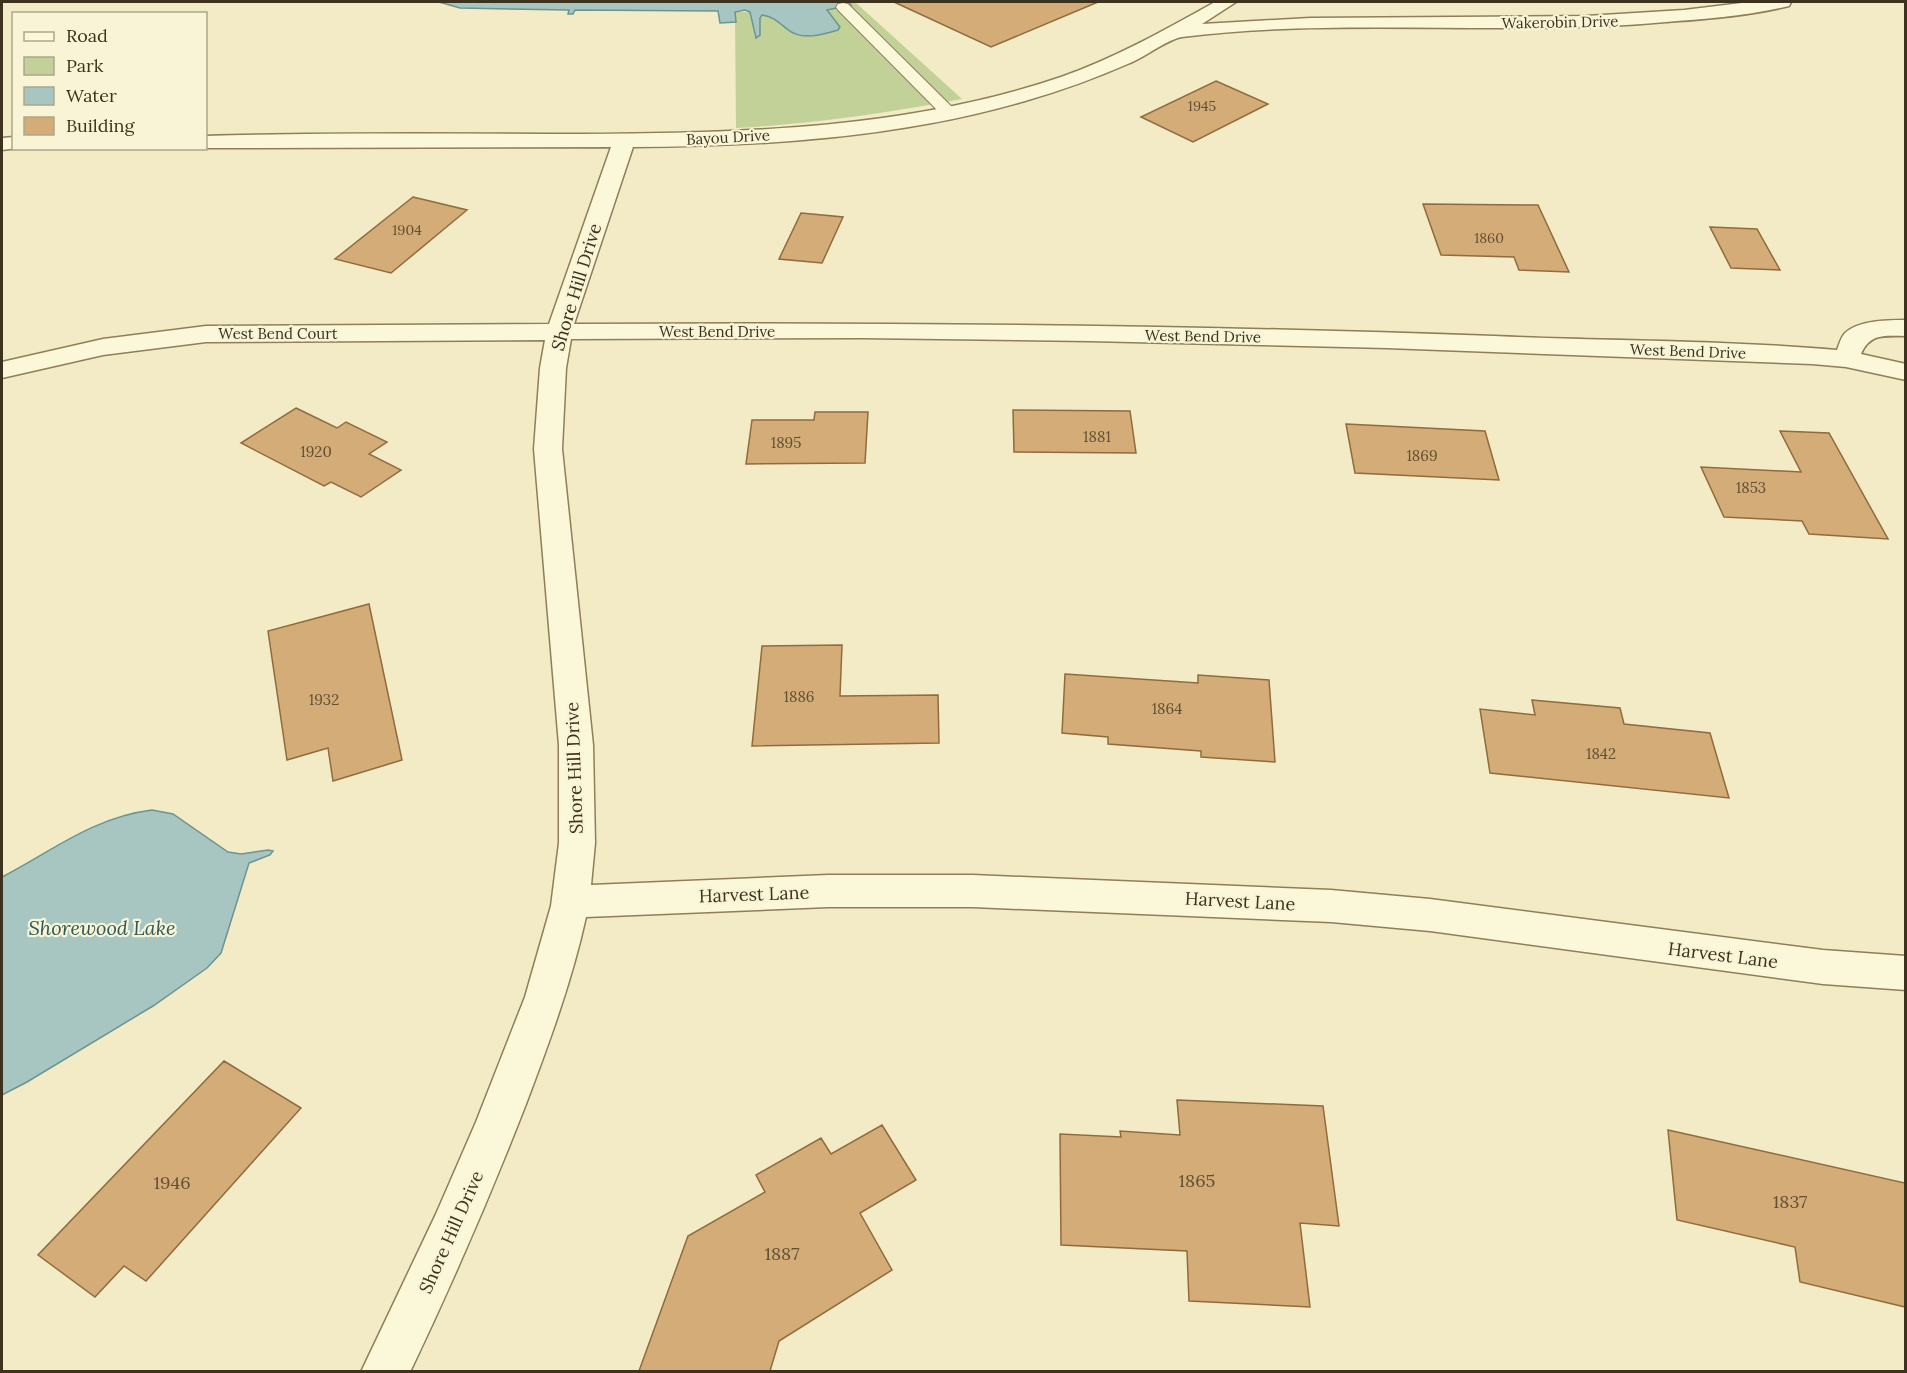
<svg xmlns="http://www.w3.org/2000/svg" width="1907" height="1373" font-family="Lora,serif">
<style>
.green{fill:#c1d197}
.water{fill:#a7c5c1;stroke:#6c9491;stroke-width:1.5}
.building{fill:#d3ac78;stroke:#906b3d;stroke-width:1.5}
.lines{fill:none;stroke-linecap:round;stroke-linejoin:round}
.service-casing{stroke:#8f7e59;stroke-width:2}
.minor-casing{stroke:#8f7e59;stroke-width:3}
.service{fill:#fbf7d9;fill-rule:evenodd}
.minor{fill:#fbf7d9;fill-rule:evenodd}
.labels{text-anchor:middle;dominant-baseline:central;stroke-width:4.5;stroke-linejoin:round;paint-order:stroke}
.far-number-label{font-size:14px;fill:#625034}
.far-street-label{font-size:15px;fill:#3d321e;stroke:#f8f4d5}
.number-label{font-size:15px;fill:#625034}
.street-label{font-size:18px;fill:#3d321e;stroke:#f8f4d5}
.near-number-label{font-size:18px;fill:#625034}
.water-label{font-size:20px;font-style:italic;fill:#2c5a5e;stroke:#f8f4d5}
</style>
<rect width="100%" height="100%" fill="#f2ebc5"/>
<path class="green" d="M848 2H855L962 99C887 113 813 124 736 128L735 12H750L755 37 760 28V17L762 15C789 19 783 40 821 35L826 10 850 5Z"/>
<path class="water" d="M439 2H848L851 5 827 10 840 27 838 30C822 35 801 41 787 29 778 22 774 17 762 15L760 18V35L756 38 750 12 745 10 735 12 736 22 720 23 718 11 575 10 573 14H568L569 10 460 8Z
M152 810 173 814 228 852 241 854 268 850 273 851 270 855 249 863 221 953 207 968 153 1006 27 1082 2 1095V877C52 851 94 817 152 810Z"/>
<path class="building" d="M894 2H1098L991 47Z
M1216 81 1268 104 1193 142 1141 117Z
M413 197 467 210 391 273 335 259Z
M1423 204 1538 205 1569 272 1519 270 1514 257 1441 255Z
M801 213 843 217 822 263 779 259Z
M1710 227 1757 229 1780 270 1731 268Z
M296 408 337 428 346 422 387 442 369 454 401 470 361 497 331 482 324 486 241 443Z
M1013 410 1130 411 1136 453 1014 452Z
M815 412H868L865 463 746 464 752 420H814Z
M1346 424 1485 431 1499 480 1355 473Z
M1780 431 1829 433 1888 539 1809 534 1802 521 1724 517 1701 467 1801 472Z
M369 604 402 760 333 781 328 748 287 760 268 631Z
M842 645 840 696 938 695 939 743 752 746 762 646Z
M1065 674 1198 683V675L1269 680 1275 762 1201 757V751L1108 744V737L1062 733Z
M1532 700 1620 708 1624 724 1710 733 1729 798 1490 773 1480 709 1535 715Z
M224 1061 301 1108 146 1281 124 1266 95 1297 38 1255Z
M1177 1100 1323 1106 1339 1226 1300 1223 1310 1307 1189 1301 1187 1251 1061 1245 1060 1134 1121 1137 1120 1131 1180 1135Z
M882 1125 916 1180 860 1213 892 1270 779 1341 770 1371H639L688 1236 765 1192 756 1175 821 1138 831 1154Z
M1668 1130 1905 1183V1307L1800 1282 1795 1247 1677 1220Z"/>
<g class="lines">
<g class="service-casing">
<path id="service" d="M843 3 848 4 954 109 956 112 954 115H942L838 10 836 7 838 4Z"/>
</g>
<g class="minor-casing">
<path id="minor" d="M1215 2H1236L1202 24 1310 18 1586 16 1684 10 1750 2H1791L1789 6C1749 16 1706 19 1666 22 1505 37 1342 17 1182 37 1168 39 1145 57 1130 63 1096 78 1060 91 1025 101 899 138 763 146 633 147L574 324C881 322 1188 325 1494 336 1608 341 1723 340 1837 350 1839 345 1841 337 1845 333 1859 320 1888 320 1906 320V336C1885 336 1870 333 1861 354L1906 364V380L1846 367 1812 364 1387 348 1089 341 862 338 571 339 566 368 562 449 593 745 595 843 591 885 828 875H973L1331 890 1430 899 1823 950 1906 956V990L1823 984 1430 931 1331 922 973 907H828L586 917C572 981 549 1043 526 1104 491 1194 452 1284 410 1372H361L436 1214 476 1122 525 997 551 906 559 843V745L534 449 540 368 545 340 206 342 103 355 2 378V362L103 339 206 326 549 324 611 147 206 148V136C332 132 458 134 584 134 744 133 908 129 1061 77 1115 58 1165 30 1215 2Z
M14 137V148H18L2 150V138Z"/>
</g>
<use href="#service" class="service"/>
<use href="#minor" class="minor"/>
</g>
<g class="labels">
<g class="far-number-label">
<text x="1202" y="106">1945</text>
<text x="407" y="230">1904</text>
<text x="1489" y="238">1860</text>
</g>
<g class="far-street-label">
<text transform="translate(1560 22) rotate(-1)">Wakerobin Drive</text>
<text transform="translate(728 137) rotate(-3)">Bayou Drive</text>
<text x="717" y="331">West Bend Drive</text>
<text x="278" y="333">West Bend Court</text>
<text transform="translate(1203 336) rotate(1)">West Bend Drive</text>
<text transform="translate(1688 351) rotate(2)">West Bend Drive</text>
</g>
<g class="number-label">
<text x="1097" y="436">1881</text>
<text x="786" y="442">1895</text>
<text x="316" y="451">1920</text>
<text x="1422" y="455">1869</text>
<text x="1751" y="487">1853</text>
<text x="799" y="696">1886</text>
<text x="324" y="699">1932</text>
<text x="1167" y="708">1864</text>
<text x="1601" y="753">1842</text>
</g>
<g class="street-label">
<text transform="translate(576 287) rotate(-73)">Shore Hill Drive</text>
<text transform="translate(574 768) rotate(-92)">Shore Hill Drive</text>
<text transform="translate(754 894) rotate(-2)">Harvest Lane</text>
<text transform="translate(1240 901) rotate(3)">Harvest Lane</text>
<text transform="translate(1723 955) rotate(7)">Harvest Lane</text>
<text transform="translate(451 1232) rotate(-66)">Shore Hill Drive</text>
</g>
<g class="near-number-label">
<text x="1197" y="1180">1865</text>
<text x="172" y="1182">1946</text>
<text x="1790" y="1201">1837</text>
<text x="782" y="1253">1887</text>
</g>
<g class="water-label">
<text x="102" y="927">Shorewood Lake</text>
</g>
</g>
<rect width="1907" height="1373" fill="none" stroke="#3d321e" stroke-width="6"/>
<rect x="12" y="12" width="195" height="138" fill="#f8f4d5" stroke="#ada68c" stroke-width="1.5"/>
<rect x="24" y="32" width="30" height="9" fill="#fbf7d9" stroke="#ada68c" stroke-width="1.5"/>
<text x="66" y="42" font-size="18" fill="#3d321e">Road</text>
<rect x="24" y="57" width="30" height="18" fill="#c1d197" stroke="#ada68c" stroke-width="1.5"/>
<text x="66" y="72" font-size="18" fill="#3d321e">Park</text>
<rect x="24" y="87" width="30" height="18" fill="#a7c5c1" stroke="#ada68c" stroke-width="1.5"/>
<text x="66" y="102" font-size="18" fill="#3d321e">Water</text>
<rect x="24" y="117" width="30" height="18" fill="#d3ac78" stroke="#ada68c" stroke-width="1.5"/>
<text x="66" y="132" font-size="18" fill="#3d321e">Building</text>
</svg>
